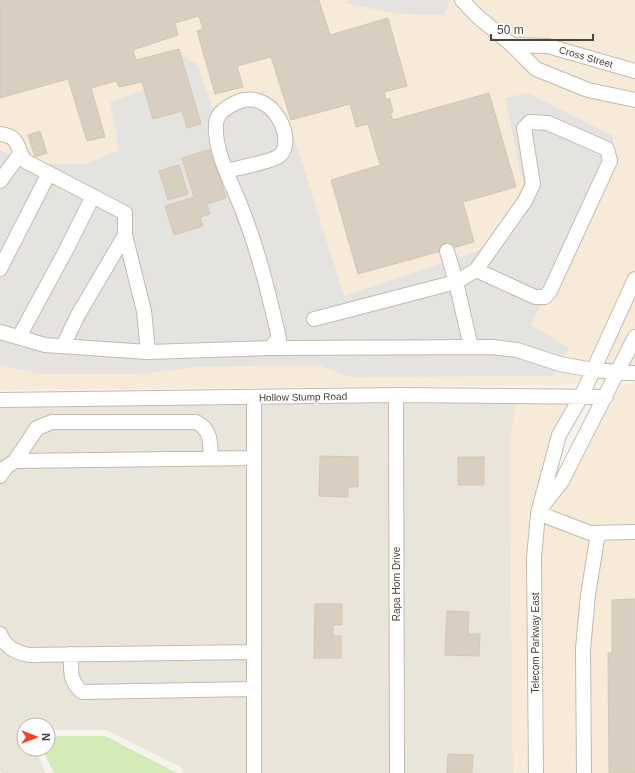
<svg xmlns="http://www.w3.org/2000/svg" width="635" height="773" font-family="Helvetica,sans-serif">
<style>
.residential{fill:#eae5da}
.commercial{fill:#f7ead8}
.green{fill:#d2eab5}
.parking{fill:#e5e3e0}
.building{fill:#d8cfc1;stroke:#d3c7b4}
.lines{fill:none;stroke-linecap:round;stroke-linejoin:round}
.minor-casing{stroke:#c2bbae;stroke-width:16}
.minor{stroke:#fff;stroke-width:14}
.labels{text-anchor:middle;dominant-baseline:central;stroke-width:3;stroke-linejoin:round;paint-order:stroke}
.street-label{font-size:10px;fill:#4b4439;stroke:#fff}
</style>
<rect width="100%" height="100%" fill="#f6f3ec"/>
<path class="residential" d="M0 396 516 400 510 441 513 773H184L181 767 106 730H48V725H24V749H35L46 773H2L0 771Z"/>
<path class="commercial" d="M0 0H635V377L557 385 0 390Z
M635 383V773H544L542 558 545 516 569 484 611 404H614V399L621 384Z
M556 391V404H568L551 433 530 511 527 515 529 519 526 558 528 773H513L510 441 516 400Z"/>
<path class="green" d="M48 736H105L177 773H54L42 749H48Z"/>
<path class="parking" d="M348 0H450L444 15 396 14 346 3Z
M181 55 197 64 212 107 264 91 281 141 293 134 344 296 480 250 524 189 505 98 528 93 613 136V158L531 325 569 348 553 376 351 377 317 365 197 367 140 374H41L0 365V151L36 164H85L119 150 110 102 147 88 152 67Z"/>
<path class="building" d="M0 0H319L330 35 388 18 407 86 384 92 386 99H390L393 112 390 113 393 120 489 93 516 187 463 202 474 242 358 274 331 180 380 165 368 124 356 127 350 104 291 120 271 57 237 66 243 87 215 94 197 31 203 29 199 16 175 23 178 35 133 50 136 60 179 49 201 124 187 128 182 111 153 119 142 82 119 87 116 81 91 88 105 137 87 141 68 79 0 98Z
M40 131 47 153 35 157 28 135Z
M211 149 226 198 207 204 210 214 200 217 203 226 174 235 165 206 194 197 182 158Z
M179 165 188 194 168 200 159 171Z
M320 456 358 457V487H348V497L319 496Z
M458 457H484V485H458Z
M635 599V773H609L608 653H612V600Z
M315 604H342V625H333V636H341V658H314Z
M447 611 469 612 468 634H480L479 656 445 655Z
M448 754 473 755 472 773H447Z"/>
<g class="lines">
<g class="minor-casing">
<path id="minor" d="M462 0 476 15 512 45 536 69 588 90 635 100
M512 45 548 46 635 71
M0 134C20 136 16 148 25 161L125 213V235L144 311 148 352
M226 171C238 168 271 162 279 156 297 143 275 90 240 101 230 105 216 112 216 125 214 153 234 187 243 212 259 253 269 295 279 338L270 348
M0 181 20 154
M447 251 456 282 476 270 525 201 533 184 524 128 530 122 548 123 607 149 610 161 550 291 545 297H535L476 270
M0 269 49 173
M314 319 456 282 471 347
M0 332 45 345 148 352 270 348 492 347 517 350 560 364 593 370 635 373
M19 337 65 252 93 196
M63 346 78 315 125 235
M396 395 397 773
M254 397V773
M0 400 396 395 606 397
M15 461 37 428 52 422H196C212 430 210 443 211 459
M0 476 6 467 15 461 254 458
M541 508 562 481 635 337
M538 513 590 533 635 532
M0 634C6 648 15 652 29 655L254 652
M71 654C71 670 69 681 82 692L254 689
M536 773 534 558 538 513 559 435 581 397 635 279
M584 773 583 649 588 595 598 533"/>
</g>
<use href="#minor" class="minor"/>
</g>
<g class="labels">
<g class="street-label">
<text transform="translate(586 57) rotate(16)">Cross Street</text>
<text transform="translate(303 397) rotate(-1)">Hollow Stump Road</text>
<text transform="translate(396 584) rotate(-90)">Rapa Horn Drive</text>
<text transform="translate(535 643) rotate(-90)">Telecom Parkway East</text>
</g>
</g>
<g transform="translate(36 737) rotate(90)"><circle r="19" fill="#ffffff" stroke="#b7b4b0"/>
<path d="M0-3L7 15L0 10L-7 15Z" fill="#fc3f1d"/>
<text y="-6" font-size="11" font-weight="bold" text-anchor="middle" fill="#4b4439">N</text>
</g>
<path d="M491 34v6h102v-6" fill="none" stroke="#4b4439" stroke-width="2"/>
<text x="497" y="34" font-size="12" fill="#4b4439" stroke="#ffffff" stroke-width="3" paint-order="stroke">50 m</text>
</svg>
